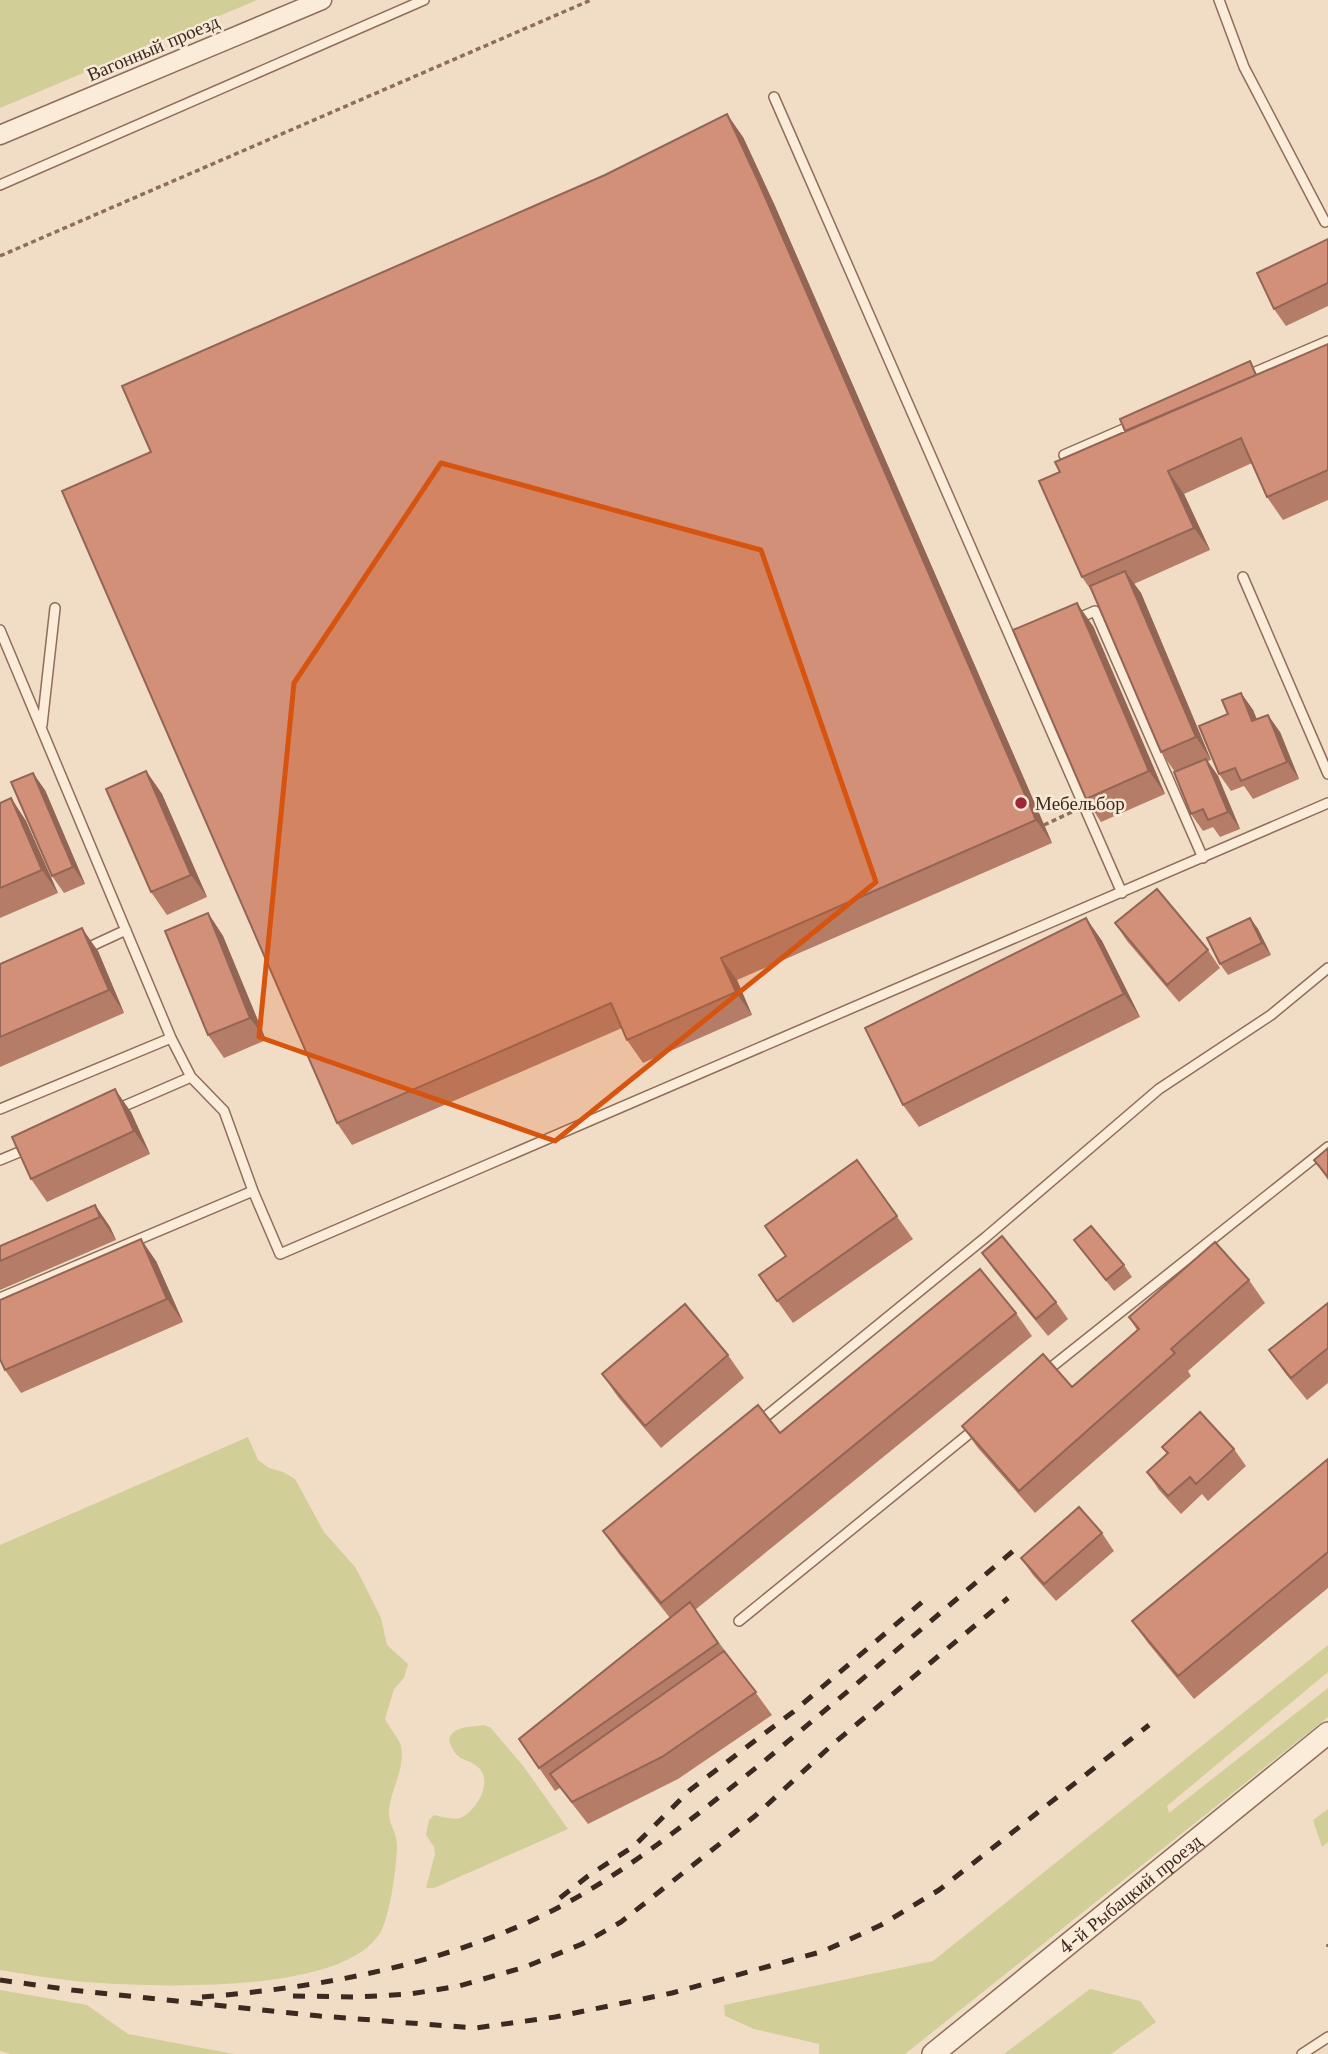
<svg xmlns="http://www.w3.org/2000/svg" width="1328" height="2054" font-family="'Libre Baskerville',serif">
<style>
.green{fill:#d1ce98}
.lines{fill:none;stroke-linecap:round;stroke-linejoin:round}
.service-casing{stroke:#8e6e5a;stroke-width:12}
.minor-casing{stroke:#8e6e5a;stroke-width:21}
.tertiary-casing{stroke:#8e6e5a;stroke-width:24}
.path{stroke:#8e6e5a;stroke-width:3.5;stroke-dasharray:5 3.5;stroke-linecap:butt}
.service{stroke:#fbecda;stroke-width:9}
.minor{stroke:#fbecda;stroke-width:18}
.tertiary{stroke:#fbecda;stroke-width:21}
.rail{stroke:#3d291f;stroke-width:5;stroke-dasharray:12 12;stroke-linecap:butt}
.wall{fill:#b57c68}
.shaded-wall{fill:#936555}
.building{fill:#d29079;stroke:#936555;stroke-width:2}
.marked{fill:#d7540e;fill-opacity:0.2;stroke:#d7540e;stroke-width:5;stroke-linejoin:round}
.poi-dot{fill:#a12539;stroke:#f8e9d6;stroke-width:2.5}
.labels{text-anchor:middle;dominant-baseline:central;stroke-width:5;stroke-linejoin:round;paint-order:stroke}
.street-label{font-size:19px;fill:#3d291f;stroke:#f8e9d6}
.poi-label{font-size:19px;fill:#3d291f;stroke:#f8e9d6;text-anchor:start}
</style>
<rect width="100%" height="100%" fill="#f1ddc6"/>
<path class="green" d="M0 0H257L0 108Z
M248 1437 258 1460 269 1468 283 1472 295 1479 324 1532 355 1567 361 1578 381 1618 387 1645 408 1664 404 1678 394 1689 385 1719C389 1727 399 1739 401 1746 406 1769 389 1791 389 1814 389 1824 397 1834 397 1845 397 1865 390 1917 380 1933 341 1997 142 1987 74 1981 49 1978 25 1974 0 1970V1545Z
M1328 1645V1672L1167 1806 1169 1813 1328 1688V1717L905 2054H819V2044L754 2029 725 2016 724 2005 933 1961Z
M483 1725 490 1727 524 1767 568 1829 434 1888H426L435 1854 434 1847 426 1835 429 1820 434 1815C451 1819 461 1823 473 1808 482 1799 490 1779 479 1768 467 1756 457 1765 449 1740 453 1725 470 1728 483 1725Z
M1328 1809V1842L1322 1847 1313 1820Z
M1090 1989 1140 2001 1156 2022 1111 2054H1004Z
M0 1990 87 2005 128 2034 234 2054H11L0 2051Z"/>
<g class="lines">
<g class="service-casing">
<path id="service" d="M1219 0 1244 67 1325 222
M774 97 1122 893
M0 185 424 0
M1246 376 1328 341
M1064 455 1133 425
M1243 577 1328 774
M1074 620 1095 611 1203 858
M0 630 171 1038 191 1077 224 1111 253 1191 280 1254 1328 803
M42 725 55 608
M85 949 126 930
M0 1109 171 1038
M115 1110 191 1077
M0 1160 29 1148
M0 1298 253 1191
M1044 1373 1328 1147
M759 1422 986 1237 1159 1089 1271 1015 1328 968
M739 1621 976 1428
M1302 2054 1328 2037"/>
</g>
<g class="minor-casing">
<path id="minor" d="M0 135 322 0"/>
</g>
<g class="tertiary-casing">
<g id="tertiary">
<path id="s1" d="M933 2054 1328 1733"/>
</g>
</g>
<path class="path" d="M0 256 591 0
M1044 825 1074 811
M1328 1944V1947"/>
<use href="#service" class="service"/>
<use href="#minor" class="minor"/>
<use href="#tertiary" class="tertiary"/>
<path class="rail" d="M560 1898 588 1876 634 1846 690 1790 793 1712 928 1597
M0 1980 72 1990 320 2016 475 2028 555 2017 672 1993 824 1951 881 1925 939 1890 1149 1725
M293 1996 358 1997 410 1994 459 1986 525 1967 582 1944 621 1922 755 1816 833 1744 1008 1598
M202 1997C315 1988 426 1968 531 1921 616 1882 689 1821 762 1763 846 1693 930 1622 1013 1551"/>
</g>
<path class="wall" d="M743 137 775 206 1052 843 737 980 752 1015 643 1063 627 1040 622 1028 352 1145 337 1123 151 452Z
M1328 239V306L1286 326 1274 309Z
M1328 344V500L1283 520 1267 497 1252 463 1184 494 1210 550 1134 584 1141 593 1211 760 1208 761 1218 776 1240 829 1220 837 1213 827 1203 831 1191 814 1175 772 1161 752 1093 593 1082 577 1060 472 1259 374Z
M1093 626 1165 794 1101 822 1086 799Z
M1241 693 1253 710 1257 719 1280 732 1299 779 1253 799 1244 786 1231 791 1219 774 1228 714Z
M146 771 162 794 207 897 167 915 151 892Z
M45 790 85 884 64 893 52 876Z
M11 798 26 821 58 893 0 918V803Z
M208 913 223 936 266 1040 224 1058 208 1035Z
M1086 918 1102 941 1140 1017 919 1127 903 1105Z
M1250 918 1258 929 1271 955 1228 975 1220 964Z
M1115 923 1208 950 1220 968 1179 1002 1127 941Z
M98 951 124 1013 0 1067V964Z
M131 1112 150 1154 47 1202 31 1179Z
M1328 1148V1180L1314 1160Z
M857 1160 913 1239 793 1323 759 1275 786 1256Z
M95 1205 110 1227 116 1240 0 1290V1246Z
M1074 1240 1124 1265 1132 1277 1114 1291Z
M982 1253 1056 1302 1068 1319 1048 1336 994 1270Z
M156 1261 183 1322 21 1393 5 1370Z
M1249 1280 1265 1303 1188 1371 1191 1376 1035 1513 978 1448 962 1426 1072 1387 1137 1330 1129 1317Z
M1328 1303V1383L1307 1400 1285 1373 1269 1350Z
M1016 1313 1032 1336 695 1610 772 1715 678 1779 588 1824 560 1788 555 1791 519 1739 670 1618 619 1554 603 1531 780 1433Z
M728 1355 744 1378 661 1448 618 1397 602 1374Z
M1162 1447 1234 1449 1246 1466 1208 1501 1202 1494 1181 1514 1159 1490 1147 1472 1167 1454Z
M1328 1459V1588L1194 1699 1148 1643 1132 1621Z
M1102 1533 1114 1551 1056 1601 1033 1575 1021 1558Z"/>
<path class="shaded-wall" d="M727 114 743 137 775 206 1052 843 1036 820Z
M1168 471 1184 494 1210 550 1194 528Z
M1125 571 1141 593 1211 760 1196 737Z
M1077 603 1093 626 1165 794 1149 771Z
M1241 693 1253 710 1264 738 1252 721Z
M1268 715 1280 732 1299 779 1287 762Z
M1206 759 1218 776 1240 829 1228 812Z
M146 771 162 794 207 897 191 875Z
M33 773 45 790 85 884 73 867Z
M11 798 26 821 58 893 42 870Z
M208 913 223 936 266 1040 250 1018Z
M1086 918 1102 941 1140 1017 1124 994Z
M1250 918 1258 929 1271 955 1262 943Z
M82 928 98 951 124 1013 109 990Z
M721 958 737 980 752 1015 736 992Z
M115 1089 131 1112 150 1154 134 1131Z
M95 1205 110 1227 116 1240 100 1217Z
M141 1239 156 1261 183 1322 167 1299Z"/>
<path class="building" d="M727 114 759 183 1036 820 721 958 736 992 627 1040 611 1003 337 1123 62 491 151 452 122 386 605 175Z
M1328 239V283L1274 309 1257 273Z
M1328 344V470L1267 497 1241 438 1168 471 1194 528 1082 577 1039 481 1060 472 1055 462Z
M1250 361 1256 375 1125 431 1120 419Z
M1125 571 1196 737 1161 752 1090 586Z
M1077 603 1149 771 1086 799 1013 630Z
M1241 693 1252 721 1268 715 1287 762 1241 781 1235 768 1219 774 1199 726 1228 714 1222 700Z
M1206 759 1228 812 1208 820 1203 809 1191 814 1174 772Z
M146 771 191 875 151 892 106 789Z
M33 773 73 867 52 876 11 782Z
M11 798 42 870 0 888V803Z
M1157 889 1208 950 1167 985 1115 923Z
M208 913 250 1018 208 1035 165 931Z
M1086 918 1124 994 903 1105 865 1028Z
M1250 918 1262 943 1220 964 1207 938Z
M82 928 109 990 0 1037V964Z
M115 1089 134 1131 31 1179 12 1137Z
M1328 1148V1177L1314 1160Z
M857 1160 897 1216 777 1301 759 1275 786 1256 765 1226Z
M95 1205 100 1217 0 1261V1246Z
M1091 1226 1124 1265 1106 1280 1074 1240Z
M1002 1236 1056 1302 1036 1319 982 1253Z
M141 1239 167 1299 5 1370 0 1359V1300Z
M1215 1242 1249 1280 1171 1349 1175 1353 1019 1491 962 1426 1043 1354 1072 1387 1139 1329 1129 1317Z
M980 1269 1016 1313 661 1603 603 1531 758 1405 780 1433Z
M1328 1303V1348L1291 1378 1269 1350Z
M685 1304 728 1355 645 1426 602 1374Z
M1200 1412 1234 1449 1196 1484 1190 1477 1168 1496 1147 1472 1168 1453 1162 1447Z
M1328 1459V1552L1178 1676 1132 1621Z
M1079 1507 1102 1533 1044 1584 1021 1558Z
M690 1602 718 1643 539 1768 519 1739Z
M724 1651 756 1692 662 1757 572 1802 550 1774Z"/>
<path class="marked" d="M441 463 761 550 876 882 555 1141 259 1037 294 683Z"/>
<circle class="poi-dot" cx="1021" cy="803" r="7"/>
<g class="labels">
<g class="street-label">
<text transform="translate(153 48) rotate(-23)">Вагонный проезд</text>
<text stroke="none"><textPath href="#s1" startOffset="254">4-й Рыбацкий проезд</textPath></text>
</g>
<g class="poi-label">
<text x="1035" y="803">Мебельбор</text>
</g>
</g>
</svg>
